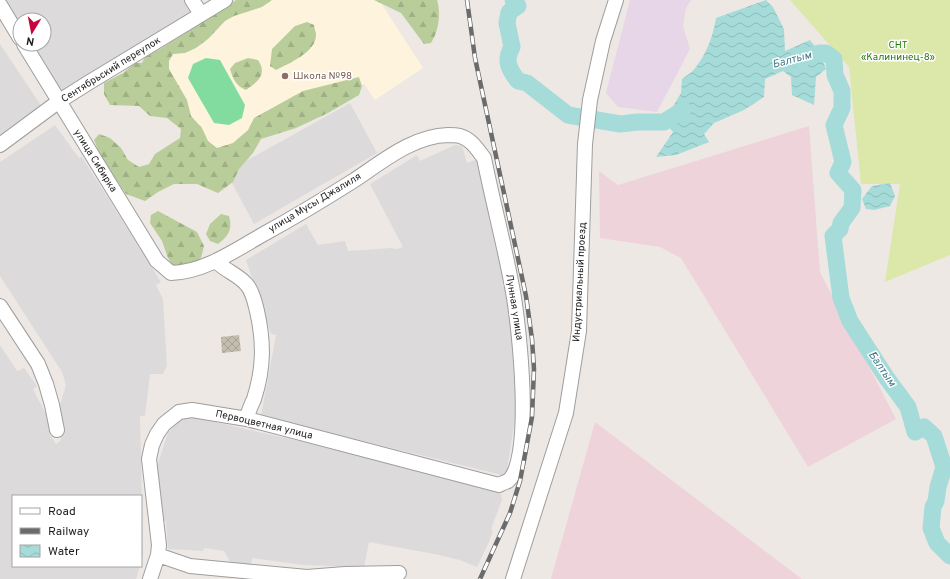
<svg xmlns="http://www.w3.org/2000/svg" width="950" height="579" font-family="Overpass,sans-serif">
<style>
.residential{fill:#dcdadb}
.commercial{fill:#efd3da}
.industrial{fill:#e6d6e7}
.education{fill:#fef4dd}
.construction{fill:url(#construction-cross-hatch)}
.forest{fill:url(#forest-firs)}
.garden{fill:#dbe8aa}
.pitch{fill:#83dc9f}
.water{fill:url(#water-waves)}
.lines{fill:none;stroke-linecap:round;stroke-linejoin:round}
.river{stroke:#a5dbd8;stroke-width:17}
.minor-casing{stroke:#9e9e9e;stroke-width:16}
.minor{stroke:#fff;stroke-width:14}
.rail-casing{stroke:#6b6b6b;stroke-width:4.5}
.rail{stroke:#fff;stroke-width:3;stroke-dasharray:9;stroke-linecap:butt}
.education-dot{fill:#8d6e63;stroke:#fff;stroke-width:1.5}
.labels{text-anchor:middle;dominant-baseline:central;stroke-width:3;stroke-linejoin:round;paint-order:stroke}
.park-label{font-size:10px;fill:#247a0d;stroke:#fff}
.street-label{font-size:10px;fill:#1d1d1d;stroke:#fff}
.education-label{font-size:10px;fill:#785e54;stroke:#fff;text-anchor:start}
.water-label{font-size:11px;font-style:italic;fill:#407c8c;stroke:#fff}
</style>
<defs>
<pattern id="construction-cross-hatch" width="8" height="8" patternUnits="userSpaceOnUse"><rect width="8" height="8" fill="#c3bdaf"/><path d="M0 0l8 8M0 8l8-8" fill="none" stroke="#a7a296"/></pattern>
<pattern id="forest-firs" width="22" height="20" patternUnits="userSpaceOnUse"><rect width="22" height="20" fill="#b8cd99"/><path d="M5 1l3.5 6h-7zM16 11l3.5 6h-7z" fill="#9eb083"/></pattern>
<pattern id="water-waves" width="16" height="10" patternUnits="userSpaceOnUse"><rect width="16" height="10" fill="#a5dbd8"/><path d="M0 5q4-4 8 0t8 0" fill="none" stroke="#8ebcb9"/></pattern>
</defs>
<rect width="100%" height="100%" fill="#eee8e4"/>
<path class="residential" d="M1 0H187L195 14 60 96 28 44H44V20H20V31Z
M0 44 42 107 0 136Z
M350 103 377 153 254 224 226 172Z
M55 125 79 158 82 157 161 282 156 285 163 299 167 366 163 374H150L145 416H140L143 554 141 561V496H13V566H140L136 579H0V345L17 371 24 368 37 386 33 389 54 430 50 435 56 444 61 440 57 415 66 385 62 372 0 276V162Z
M455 145 462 146 467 163 478 159 504 271 502 276 503 286 508 289 516 358 517 405 506 476 261 416 276 335 271 334 246 260 306 224 318 245 345 241 348 251 391 248 397 249 403 247 370 184 417 155 420 161Z
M184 415 303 442 486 486 501 494 502 500 491 529 493 531 488 544 477 567 460 560 434 554 369 542 364 567 303 565 252 558 251 566 231 563 224 551 204 548 203 551 168 549 166 521H162L156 469 168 433Z"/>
<path class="commercial" d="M809 126 820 272 896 419 808 467 681 258 660 247 600 238 599 171 618 185Z
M595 422 802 579H551Z"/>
<path class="industrial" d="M630 0H691L686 8 683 26 690 49 657 112 618 107 606 93Z"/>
<path class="education" d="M247 0H379L423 68 375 100 364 84 214 165 149 60Z"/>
<path class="construction" d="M239 335 241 351 222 353 221 337Z"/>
<path class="forest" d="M236 0H272L262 7 234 16 225 21 208 39 196 48 185 53 173 54 169 61V69L187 100 191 116 202 128 208 141 217 148 233 143 248 130 254 118 303 91 359 77 362 86 359 95 328 113 296 128 261 139 253 153 239 169 233 182 218 193 197 184H174L158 192 145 201 126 194 101 157 94 140 99 134 110 138 121 148 128 160 139 167 149 164 155 154 180 138 181 129 167 118 150 116 139 106 110 105 104 94V83L123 73 135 63H142L145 57 160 49Z
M374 0H437C441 13 439 31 431 43L424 44 401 13Z
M307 22 314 25C314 28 316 32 316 34 317 52 289 63 276 70L270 66 272 49 295 26Z
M248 58 258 60C268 75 257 82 246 90 236 86 233 79 230 69L235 63Z
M158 211 197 232 204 246 201 258 191 265 173 267 168 258 162 241 150 223 151 215Z
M221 214 229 216C233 230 228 236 218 244L210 241 206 234 210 224Z"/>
<path class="garden" d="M790 0H950V255L885 282 900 184H861L849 67Z"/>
<path class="pitch" d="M206 58 220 60 245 105 242 118 229 125 214 123 188 78 193 64Z"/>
<path class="water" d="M766 0 773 7 784 29 785 51 810 40 820 53 826 69 816 77 814 105 792 95 791 77 783 71 765 79 764 97 744 110 714 123 704 134 709 142 676 155 656 157 673 132 664 122 681 93 682 79C686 76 693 72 696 67 707 53 713 36 716 18Z
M890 183 895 196 890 206 874 210 866 209 862 199 872 186Z"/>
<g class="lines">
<path class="river" d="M513 0 518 6 509 12 507 23 512 47C504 61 509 69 518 81L527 83 568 115 620 124 638 122H664L683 110
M797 59 820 53H826L834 59 835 75 842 91V108L834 125 843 162 838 173 853 190 852 208 841 223 840 229 833 236 841 298 850 321 886 377 908 407 915 432 924 427 934 436 944 467 938 487 936 501 933 507 931 528 937 543 950 556"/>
<g class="minor-casing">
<path id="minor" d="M192 0 201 14
M0 5 20 38
M24 44 157 261 171 273C204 272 234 251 262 235 293 218 323 200 353 181 382 162 412 136 448 135 452 135 456 135 460 136 471 139 477 149 484 158 493 203 505 247 513 292 519 325 534 460 508 481 506 482 502 483 499 485L247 419 192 410 179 412 164 424 157 434 152 445 149 459 159 545 158 555 150 579
M0 145 58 102 88 83 225 0
M216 261C225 271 238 274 247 285 253 292 255 303 257 311 264 342 264 368 254 399 251 406 248 411 247 419
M0 306 38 364 46 384 52 405 57 430
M158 555 190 566 307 577 345 574 399 573
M513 579 566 413 579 331 585 144 590 100 603 41 616 0"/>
</g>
<use href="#minor" class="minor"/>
<g class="rail-casing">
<path id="rail" d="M467 0 475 58 526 296 532 339 534 369 532 417 520 481 510 513 480 579"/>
</g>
<use href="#rail" class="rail"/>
</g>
<circle class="education-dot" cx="285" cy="76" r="4"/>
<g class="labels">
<g class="park-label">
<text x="898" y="45">СНТ<tspan x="898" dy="12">«Калининец-8»</tspan></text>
</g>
<g class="street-label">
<text transform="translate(111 70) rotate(-32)">Сентябрьский переулок</text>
<text transform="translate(95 161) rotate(58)">улица Сибирка</text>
<text transform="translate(315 203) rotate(-31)">улица Мусы Джалиля</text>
<text transform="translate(580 282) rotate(-87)">Индустриальный проезд</text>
<text transform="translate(514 307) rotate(81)">Лунная улица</text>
<text transform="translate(264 425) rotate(13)">Первоцветная улица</text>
</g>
<g class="education-label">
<text x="293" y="76">Школа №98</text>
</g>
<g class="water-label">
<text transform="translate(792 60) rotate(-15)">Балтым</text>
<text transform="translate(882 369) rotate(56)">Балтым</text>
</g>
</g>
<rect x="12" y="495" width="130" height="72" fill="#ffffff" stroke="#a5a5a5"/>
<rect x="20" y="508" width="20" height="6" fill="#ffffff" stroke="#a5a5a5"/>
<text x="48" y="515" font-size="12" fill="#1d1d1d">Road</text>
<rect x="20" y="528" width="20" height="6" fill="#6b6b6b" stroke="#a5a5a5"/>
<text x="48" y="535" font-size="12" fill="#1d1d1d">Railway</text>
<rect x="20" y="545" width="20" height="12" fill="url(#water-waves)" stroke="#a5a5a5"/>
<text x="48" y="555" font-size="12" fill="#1d1d1d">Water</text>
<g transform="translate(32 32) rotate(190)"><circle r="19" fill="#ffffff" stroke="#a5a5a5"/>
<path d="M0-3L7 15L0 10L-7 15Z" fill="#c7043d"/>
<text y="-6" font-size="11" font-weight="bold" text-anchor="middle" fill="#1d1d1d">N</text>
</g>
</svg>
